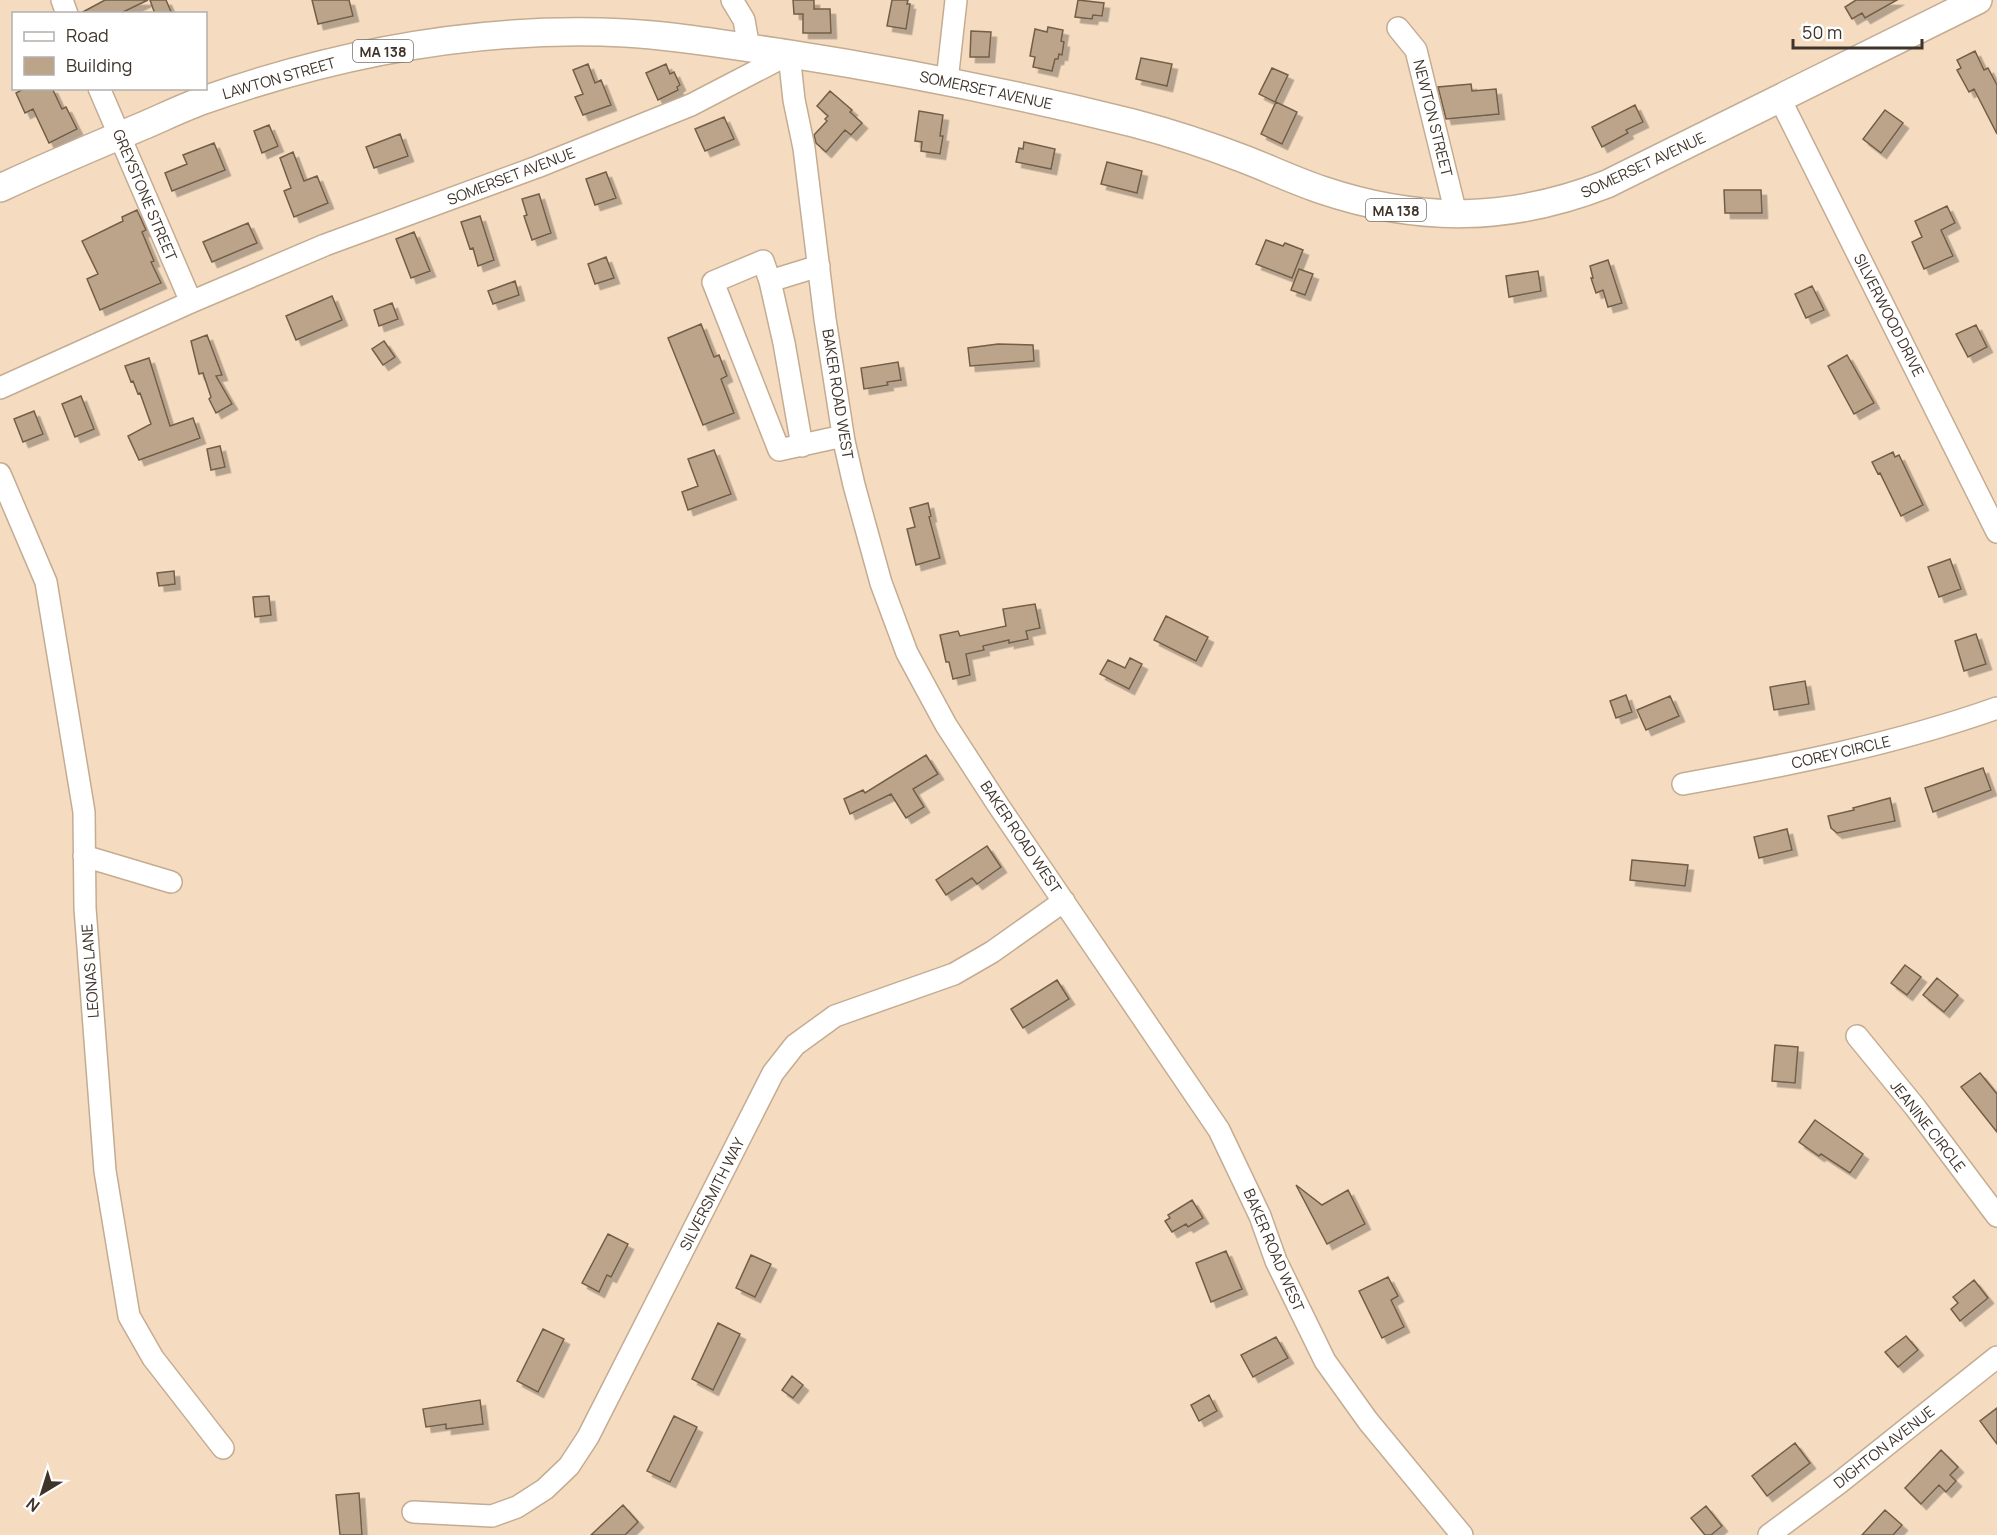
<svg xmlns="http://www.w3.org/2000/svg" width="1997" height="1535" font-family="Manrope,sans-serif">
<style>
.building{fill:#bca48a;stroke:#735e46;stroke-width:1.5;filter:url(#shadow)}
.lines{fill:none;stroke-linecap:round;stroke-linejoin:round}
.minor-casing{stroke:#c4ac92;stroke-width:24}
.major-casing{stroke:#c4ac92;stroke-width:30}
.minor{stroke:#fff;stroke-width:21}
.major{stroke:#fff;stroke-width:27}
.labels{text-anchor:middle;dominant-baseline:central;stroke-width:6;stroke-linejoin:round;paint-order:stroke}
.shield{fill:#fff;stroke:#78716a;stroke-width:1.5}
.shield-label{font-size:14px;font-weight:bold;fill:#3e342a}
.street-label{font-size:15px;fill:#3e342a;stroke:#fff}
</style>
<defs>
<filter id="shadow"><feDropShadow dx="5.5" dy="5.5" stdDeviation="0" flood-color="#0004"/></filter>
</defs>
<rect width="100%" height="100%" fill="#f5dcc1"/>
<path class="building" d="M105 0H148L119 14H79Z
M150 0H166L172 14H155Z
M312 0H349L353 16 318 24Z
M793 0H814V9H830L831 33H803V14H794Z
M892 0H908L907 4H910L906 29 887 26Z
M1078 0 1104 3 1102 16 1093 15 1092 19 1075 17Z
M1856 0H1897L1865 18 1862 13 1852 19 1845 7Z
M1048 27 1063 30 1061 41 1064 42 1062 55 1059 54 1058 59H1055L1052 71 1033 67 1035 57 1030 56 1035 29 1047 32Z
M971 31 991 32 989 57H970Z
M1975 51 1984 70 1988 68 1997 85V134L1974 89 1969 92 1957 70 1961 68 1957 60Z
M1141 58 1172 64 1167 86 1136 79Z
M588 64 595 83 601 80 611 105 583 115 575 97 583 94 573 70Z
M666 64 670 74 674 72 680 85 677 87 678 90 658 100 646 73Z
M1272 68 1288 75 1275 102 1259 94Z
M1471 84 1472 91 1496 89 1499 114 1446 119 1438 87Z
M25 88H52L62 109 66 107 77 129 49 143 33 109 25 113 16 93Z
M830 91 852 110 850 112 862 123 851 135 845 130 826 152 816 143 814 135 827 121 825 119 828 116 817 106Z
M1276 102 1297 112 1282 144 1261 134Z
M1635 105 1643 122 1626 130 1628 133 1602 147 1592 127Z
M1885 110 1903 123 1881 153 1863 139Z
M919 111 943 115 940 136H943L940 154 921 151 922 142 915 141Z
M724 117 734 139 705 151 695 129Z
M269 125 278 146 262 153 254 131Z
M400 134 408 156 374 168 366 147Z
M1024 142 1055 149 1051 169 1016 162 1019 148 1023 149Z
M214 143 225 170 172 191 165 173 187 164 183 155Z
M293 152 304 181 317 176 328 203 294 217 284 191 291 188 280 158Z
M1107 162 1142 171 1137 193 1101 184Z
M606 172 616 198 595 205 586 179Z
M1724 190H1761L1762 213H1725Z
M539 194 551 233 532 240 524 216 527 215 522 199Z
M1947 206 1955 223 1941 230 1953 256 1924 269 1912 242 1922 237 1915 221Z
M137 210 146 230 142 232 154 261 151 262 161 283 100 310 87 279 98 274 82 241 123 221 122 217Z
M480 216 494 260 478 266 473 248 470 249 461 222Z
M248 223 257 243 212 262 203 242Z
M414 232 430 271 411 278 396 239Z
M1266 240 1283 246 1285 243 1303 250 1292 278 1256 264Z
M606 257 614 278 595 284 588 264Z
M1608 260 1622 303 1608 307 1603 290 1596 293 1591 278H1593L1590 266Z
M1299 269 1313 274 1305 295 1291 290Z
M1538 271 1541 291 1509 297 1506 276Z
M515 281 519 295 493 304 488 291Z
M1812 286 1824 310 1806 318 1795 294Z
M332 296 342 320 296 340 286 316Z
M392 303 398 319 379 326 374 310Z
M701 324 714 357 719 355 727 376 721 379 734 413 703 425 668 338Z
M1976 325 1987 347 1968 357 1956 334Z
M207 335 222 375 216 376 232 404 216 413 209 399 211 397 203 373 199 374 191 341Z
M384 341 395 357 383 365 372 349Z
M998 344 1033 345 1034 361 970 366 968 348Z
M1847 355 1874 403 1854 414 1828 366Z
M149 358 170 426 193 418 200 438 139 460 128 436 151 424 140 393 138 394 133 381 131 382 125 366Z
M898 362 901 380 887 382 888 385 864 389 861 368Z
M81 396 94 429 75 437 62 404Z
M34 411 43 434 23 442 14 419Z
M220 446 225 467 211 470 207 449Z
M714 450 731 494 688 510 682 492 698 486 688 459Z
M1893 452 1895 457 1899 455 1923 505 1901 516 1880 473 1878 474 1872 462Z
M928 503 931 516 929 517 940 558 916 565 907 529 915 527 910 508Z
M1950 559 1961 589 1939 597 1928 567Z
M174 571 175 584 159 586 157 573Z
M269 596 271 615 255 617 253 597Z
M1035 604 1040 628 1026 631 1028 639 1009 643V640L983 646 984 650 966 654 970 675 953 679 949 662H946L940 635 958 631 960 636 1006 626 1003 609Z
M1166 616 1208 637 1196 661 1154 640Z
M1976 634 1986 664 1964 671 1955 641Z
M1130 658 1142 664 1129 689 1100 674 1108 660 1125 668Z
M1805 681 1809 704 1774 710 1770 687Z
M1626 695 1632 712 1616 718 1610 701Z
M1670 696 1679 716 1646 730 1637 710Z
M926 755 938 774 913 789 924 807 906 818 891 794 850 814 844 799 863 790 865 793Z
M1983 768 1991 790 1933 812 1925 788Z
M1890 798 1895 821 1837 833 1831 828 1828 816 1854 810 1853 808Z
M1787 829 1792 850 1759 858 1754 837Z
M987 846 1001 867 977 884 972 878 946 895 936 880Z
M1632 860 1688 865 1685 886 1630 880Z
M1905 965 1921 977 1907 995 1891 983Z
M1937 978 1958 995 1944 1012 1923 995Z
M1057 980 1069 999 1023 1028 1011 1009Z
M1775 1045 1798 1047 1795 1083 1772 1081Z
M1980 1073 1997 1094V1132L1961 1087Z
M1815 1120 1863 1154 1850 1173 1821 1154 1819 1156 1799 1142Z
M1296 1185 1322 1205 1348 1190 1365 1224 1327 1244Z
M1192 1200 1203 1218 1188 1227 1186 1224 1172 1232 1165 1221 1170 1218 1168 1215Z
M608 1234 628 1244 611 1277 607 1275 599 1292 582 1283Z
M1226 1251 1242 1289 1211 1302 1196 1263Z
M751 1255 771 1264 755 1297 736 1288Z
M1388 1277 1398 1296 1391 1300 1404 1327 1382 1338 1359 1291Z
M1974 1280 1988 1298 1960 1321 1951 1309 1958 1303 1953 1297Z
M718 1323 740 1334 713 1390 692 1379Z
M543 1329 564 1339 538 1392 517 1381Z
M1906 1336 1918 1350 1898 1367 1885 1352Z
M1276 1337 1288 1358 1253 1377 1241 1355Z
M792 1376 803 1385 793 1398 782 1390Z
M1209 1395 1217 1411 1199 1421 1191 1405Z
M480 1400 483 1424 446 1429V1424L426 1427 423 1409Z
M1997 1408V1444L1980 1421Z
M674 1416 697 1427 670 1482 647 1471Z
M1795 1443 1810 1463 1767 1496 1752 1476Z
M1941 1450 1958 1467 1950 1475 1956 1481 1946 1492 1939 1485 1921 1504 1905 1488Z
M359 1493 362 1535H340L336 1495Z
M623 1505 638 1522 625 1535H591Z
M1706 1506 1722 1526 1711 1535H1705L1691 1518Z
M1885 1510 1902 1525 1893 1535H1862Z"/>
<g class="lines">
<g class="minor-casing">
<path id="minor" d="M62 0 67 14
M732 0 744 20 749 48
M1398 28 1416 50 1456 214
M947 81 956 0
M99 88 191 302
M1780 99 1997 532
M819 266 770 281 763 261 713 282 779 450 843 436
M770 281 784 343 802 446
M0 388 191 302 325 245 537 167 691 105 789 54 794 100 804 148 825 319 844 441 854 485 881 583 907 653 946 725 998 805 1219 1130 1260 1216 1276 1261 1325 1361 1368 1421 1462 1535
M0 474 46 582 84 812 85 908 105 1171 129 1316 153 1358 223 1448
M1683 784C1789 765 1895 744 1997 708
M84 856 171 882
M1857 1036 1915 1107 1997 1216
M413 1512 492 1516 517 1507 545 1489 569 1466 588 1437 773 1073 795 1045 835 1016 954 974 992 952 1064 901
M1769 1535 1839 1483 1997 1357"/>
</g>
<g class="major-casing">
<path id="major" d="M0 188C48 166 97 145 145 125 166 116 186 106 207 99 341 52 483 26 625 33 680 36 735 46 790 54 906 72 1020 95 1133 123 1171 133 1208 145 1244 159 1270 169 1295 181 1322 190 1420 223 1510 222 1607 184L1978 0"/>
</g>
<use href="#minor" class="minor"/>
<use href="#major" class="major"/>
</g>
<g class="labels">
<g class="shield">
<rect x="353" y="40" width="60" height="22" rx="4.5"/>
<rect x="1366" y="199" width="60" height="22" rx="4.5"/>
</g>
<g class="shield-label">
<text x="383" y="51">MA 138</text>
<text x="1396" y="210">MA 138</text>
</g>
<g class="street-label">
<text transform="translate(279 78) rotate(-16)">LAWTON STREET</text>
<text transform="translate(986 90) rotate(12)">SOMERSET AVENUE</text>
<text transform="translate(1433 118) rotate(76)">NEWTON STREET</text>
<text transform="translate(1643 165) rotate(-25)">SOMERSET AVENUE</text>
<text transform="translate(511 176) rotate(-21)">SOMERSET AVENUE</text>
<text transform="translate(145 195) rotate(67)">GREYSTONE STREET</text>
<text transform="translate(1889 315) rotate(63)">SILVERWOOD DRIVE</text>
<text transform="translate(838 394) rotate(81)">BAKER ROAD WEST</text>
<text transform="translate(1841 752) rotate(-13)">COREY CIRCLE</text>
<text transform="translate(1021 837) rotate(56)">BAKER ROAD WEST</text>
<text transform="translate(90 971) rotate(-94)">LEONAS LANE</text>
<text transform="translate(1928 1126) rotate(52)">JEANINE CIRCLE</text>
<text transform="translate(712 1194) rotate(-63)">SILVERSMITH WAY</text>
<text transform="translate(1274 1250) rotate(67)">BAKER ROAD WEST</text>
<text transform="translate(1884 1447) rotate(-38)">DIGHTON AVENUE</text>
</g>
</g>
<rect x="12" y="12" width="195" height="78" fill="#ffffff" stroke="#b2aeaa" stroke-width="1.5"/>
<rect x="24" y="32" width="30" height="9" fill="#ffffff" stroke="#b2aeaa" stroke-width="1.5"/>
<text x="66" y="42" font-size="18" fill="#3e342a">Road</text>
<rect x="24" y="57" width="30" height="18" fill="#bca48a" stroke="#b2aeaa" stroke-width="1.5"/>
<text x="66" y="72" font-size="18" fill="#3e342a">Building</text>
<g transform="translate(42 1493) rotate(218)" stroke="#ffffff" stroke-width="4.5" paint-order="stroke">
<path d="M0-4.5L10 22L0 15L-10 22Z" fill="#3e342a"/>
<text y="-9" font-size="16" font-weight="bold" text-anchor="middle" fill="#3e342a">N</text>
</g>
<path d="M1793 39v9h129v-9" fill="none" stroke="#3e342a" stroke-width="3"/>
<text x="1802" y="39" font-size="18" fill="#3e342a" stroke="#ffffff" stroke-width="4.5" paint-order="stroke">50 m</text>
</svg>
